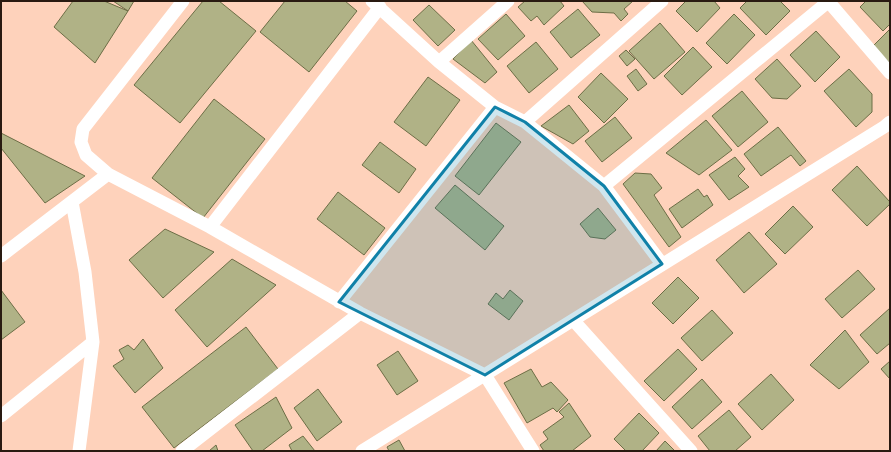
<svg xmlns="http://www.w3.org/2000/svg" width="891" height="452" font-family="'Sofia Sans Condensed',sans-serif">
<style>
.building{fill:#b0b286;stroke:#6d6e46}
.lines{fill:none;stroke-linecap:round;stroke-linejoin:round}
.minor{stroke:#fff;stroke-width:13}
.marked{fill:#1081a8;fill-opacity:0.2;stroke:#1081a8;stroke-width:3;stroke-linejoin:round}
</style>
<rect width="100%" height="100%" fill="#fed2bb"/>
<path class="building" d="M73 1H104L128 11 95 63 54 27Z
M113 1H134L128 11Z
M203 1H219L256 31 180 123 134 85Z
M285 1H345L357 11 309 72 260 32Z
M525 1H560L564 6 544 25 537 16 531 21 518 7Z
M582 1H633L624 9 628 14 621 21 614 13 592 12Z
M686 1H714L720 8 697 32 676 11Z
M747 1H780L790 11 766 35 740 8Z
M866 1H890V24L883 31 860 7Z
M429 5 455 30 438 46 413 20Z
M578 9 600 35 571 58 550 32Z
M506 14 525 36 498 60 478 39Z
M734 14 755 35 727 64 706 43Z
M660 23 685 52 654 79 629 51Z
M890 29V63L873 46Z
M816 31 840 57 815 82 790 55Z
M471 40 497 72 485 83 453 59Z
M536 42 558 69 529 93 507 66Z
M693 47 712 67 682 95 664 76Z
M626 50 635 59 627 66 619 56Z
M777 59 801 86 787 99 772 98 755 79Z
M636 69 647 84 638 91 627 76Z
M849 69 872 94V112L856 127 824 91Z
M601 73 628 99 604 123 578 97Z
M428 77 460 100 426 146 394 122Z
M742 91 768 122 738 147 712 116Z
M214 99 265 139 203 218 152 178Z
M569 105 589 131 573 144 541 126Z
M615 117 632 138 602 162 585 141Z
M706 120 732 150 699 175 666 153Z
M496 123 521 142 479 195 455 176Z
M778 127 806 161 800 166 791 155 761 176 744 154Z
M1 133 85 176 45 203 1 148Z
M380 142 416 169 399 193 362 165Z
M735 157 745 169 738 176 749 187 729 200 709 175Z
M857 166 890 202V204L867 226 832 190Z
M635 173 651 174 662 188 654 195 681 237 669 247 623 184Z
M455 185 504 226 485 250 435 208Z
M698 189 704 197 707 195 713 205 682 228 669 209Z
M338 192 385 228 364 255 317 219Z
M793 206 813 227 785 254 765 234Z
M598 208 616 230 605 239 590 237 580 224Z
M165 229 214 252 163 298 129 260Z
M749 232 777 264 744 293 716 260Z
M232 259 276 285 207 347 175 310Z
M858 270 875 289 842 318 825 299Z
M678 277 699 298 673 324 652 303Z
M1 290 25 322 1 340Z
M510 290 523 301 509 320 488 304 496 293 503 299Z
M890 308V343L877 354 860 335Z
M712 310 733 333 702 361 681 338Z
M246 327 278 369 174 448 142 407Z
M845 330 869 362 839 389 810 365Z
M143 339 163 368 135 393 113 366 124 359 119 350 128 345 134 350Z
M678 349 697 369 664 401 644 381Z
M398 351 418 381 397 395 377 365Z
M890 361V379L881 369Z
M531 369 542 387 551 382 568 400 557 412 553 408 527 423 504 383Z
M771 374 794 400 762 430 738 404Z
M702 379 722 402 692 429 672 407Z
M318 389 342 422 317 441 294 408Z
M276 397 292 428 262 451H253L235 425Z
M569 403 591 436 572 451H544L540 445 548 439 543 432 564 417 559 412Z
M729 410 751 437 735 451H710L698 436Z
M639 413 659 433 642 451H626L614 439Z
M303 436 315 451H292L289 445Z
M399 440 405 451H389L387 447Z
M665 441 675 451H656Z
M216 445 218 451H209Z"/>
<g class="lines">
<path class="minor" d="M183 1 83 129 81 142 86 155 108 174 210 227 360 313 485 375 533 451
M372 1 439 62 495 107 525 122 604 186 662 264
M828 1 890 73
M439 62 508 1
M525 122 662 1
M604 186 829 1
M72 202 85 272 93 342 79 451
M210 227 380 7
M1 256 108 174
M339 302 495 107
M574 321 691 451
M1 416 93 342
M182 451 360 313
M362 451 884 127 890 122"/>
</g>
<path class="marked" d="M495 107 525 122 604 186 662 264 485 375 339 302Z"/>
<rect width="891" height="452" fill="none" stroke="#291a11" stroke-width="4"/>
</svg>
